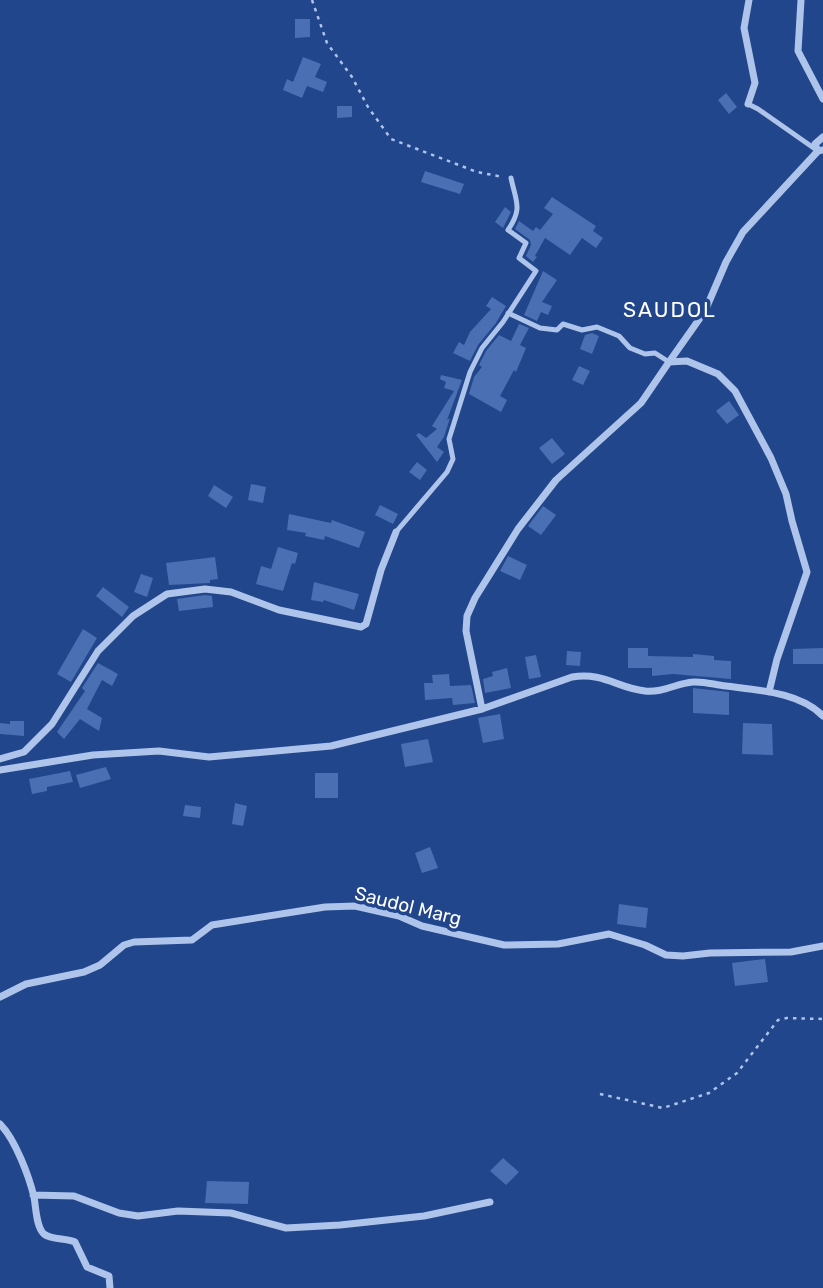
<svg xmlns="http://www.w3.org/2000/svg" width="823" height="1288" font-family="Rubik,sans-serif">
<style>
.building{fill:#4a6fb2}
.lines{fill:none;stroke-linecap:round;stroke-linejoin:round}
.path{stroke:#aec4eb;stroke-width:2.5;stroke-dasharray:3.5 5;stroke-linecap:butt}
.service{stroke:#aec4eb;stroke-width:5}
.minor{stroke:#aec4eb;stroke-width:7}
.labels{text-anchor:middle;dominant-baseline:central;stroke-width:7;stroke-linejoin:round;paint-order:stroke}
.street-label{font-size:19px;fill:#fff;stroke:#21468b}
.neighbourhood-label{font-size:21px;letter-spacing:2px;fill:#fff;stroke:#21468b}
</style>
<rect width="100%" height="100%" fill="#21468b"/>
<path class="building" d="M295 19H310V37L295 38Z
M303 57 321 64 315 77 327 82 323 92 307 86 302 98 283 90 287 79 293 82Z
M726 93 737 107 729 114 718 100Z
M337 106H352V117L337 118Z
M425 171 464 184 460 194 421 182Z
M552 197 596 226 593 231 603 238 596 248 582 238 570 255 545 238 535 256 537 257 533 262 526 256 531 245 530 240 515 229 519 221 533 231 536 227 540 230 553 214 544 208Z
M505 207 511 212 503 228 495 222Z
M543 271 557 280 542 302 552 306 548 315 541 312 537 321 524 315Z
M492 297 506 306 496 323 478 345 470 361 453 353 459 342 464 345 470 332 491 309 486 306Z
M519 324 529 328 520 345 526 348 516 372 514 370 500 396 507 400 501 412 469 394 474 377 482 367 479 365 486 351 499 335 511 341Z
M592 333 599 336 592 354 580 349 585 335Z
M579 366 590 371 583 385 572 380Z
M441 375 462 380 447 420 450 418 444 437 437 447 444 452 437 462 416 435 419 433 426 438 437 429 432 426 454 391 444 388 446 382 440 379Z
M729 401 739 415 727 424 716 411Z
M552 438 565 454 552 464 539 448Z
M417 462 427 470 420 480 409 472Z
M251 484 266 487 263 503 248 500Z
M214 485 233 497 226 508 208 496Z
M380 505 398 514 393 524 375 515Z
M543 506 556 515 541 535 528 526Z
M289 514 331 523 332 520 365 532 359 548 325 536 324 540 305 536 306 533 287 530Z
M278 547 298 553 295 564 292 563 283 591 256 584 261 566 271 569Z
M508 556 527 565 520 580 500 571Z
M215 557 218 579 210 580V583L169 585 166 563Z
M141 574 153 578 147 597 134 592Z
M314 582 359 594 354 610 324 600 323 602 311 600Z
M103 587 129 607 122 617 96 596Z
M205 595 212 596 213 607 179 611 177 599Z
M83 629 97 638 71 682 57 674Z
M628 648H648V656L693 657V654L714 656V660L731 661V679L673 674 652 676V668H628Z
M823 648V664H793V649Z
M567 651 581 652 580 666 566 665Z
M536 655 541 677 529 679 525 657Z
M98 663 118 674 112 686 102 680 87 709 102 718 99 731 80 719 64 739 57 732 85 691 82 688Z
M507 668 511 688 485 693 483 679 493 676 492 672Z
M449 674 450 686 471 685 475 703 453 705 452 698 425 700 424 683H433L432 675Z
M693 688 729 692V715L693 713Z
M500 714 504 739 483 743 478 718Z
M10 721H24V736L0 734V723L10 724Z
M743 723 772 724 773 755 742 754Z
M428 739 433 762 405 767 401 744Z
M106 767 111 779 80 788 76 775Z
M70 771 73 782 47 787V791L32 794 29 779Z
M315 773H338V798H315Z
M235 803 247 806 243 826 232 824Z
M185 805 201 807 200 818 183 816Z
M430 847 438 868 422 873 415 853Z
M619 904 648 908 646 928 617 924Z
M765 959 768 982 735 986 732 963Z
M503 1158 519 1172 506 1185 490 1171Z
M207 1181 249 1182 248 1204 205 1203Z"/>
<g class="lines">
<path class="path" d="M312 0 327 43 352 77 368 107 391 139 477 172 503 177
M600 1094 663 1108 709 1093 737 1073 778 1020 787 1018 823 1019"/>
<path class="service" d="M748 104 758 109 818 151
M508 313 540 328 557 330 563 324 582 330 597 327 619 336 630 348 645 354 655 353 669 362
M396 532 447 472 453 459 449 439 470 372 482 348 503 322 536 271 519 258 526 243 508 230C523 208 516 202 511 178"/>
<path class="minor" d="M801 0 798 51 823 99
M748 104 755 83 744 28 749 0
M818 151 815 144 823 137
M669 362 705 311 726 262 743 232 818 151 823 150
M482 709 466 631 467 616 475 598 518 529 556 480 641 403 669 362 687 361 718 374 735 391 771 458 786 494 792 521 807 572 777 659 769 692
M0 759 24 752 52 724 98 651 133 616 167 594 205 589 231 592 279 610 361 627 366 624 381 570 396 532
M0 770 93 755 159 751 209 757 331 746 482 709 572 677C604 672 617 688 645 691 663 693 677 683 693 682 704 681 715 685 726 686 757 690 800 692 823 716
M0 997 26 984 84 972 100 965 124 945 134 942 192 940 212 925 325 907 355 906 399 916 422 926 504 945 558 944 609 934 645 945 666 955 683 956 710 953 791 952 823 946
M0 1124C15 1139 29 1176 34 1197 36 1207 36 1227 44 1234 51 1240 66 1238 75 1242L87 1267 109 1276 110 1288
M33 1195 74 1196 119 1213 138 1216 178 1211 231 1213 286 1228 340 1225 424 1216 490 1202"/>
</g>
<g class="labels">
<g class="street-label">
<text transform="translate(408 906) rotate(14)">Saudol Marg</text>
</g>
<g class="neighbourhood-label">
<text x="670" y="309">SAUDOL</text>
</g>
</g>
</svg>
